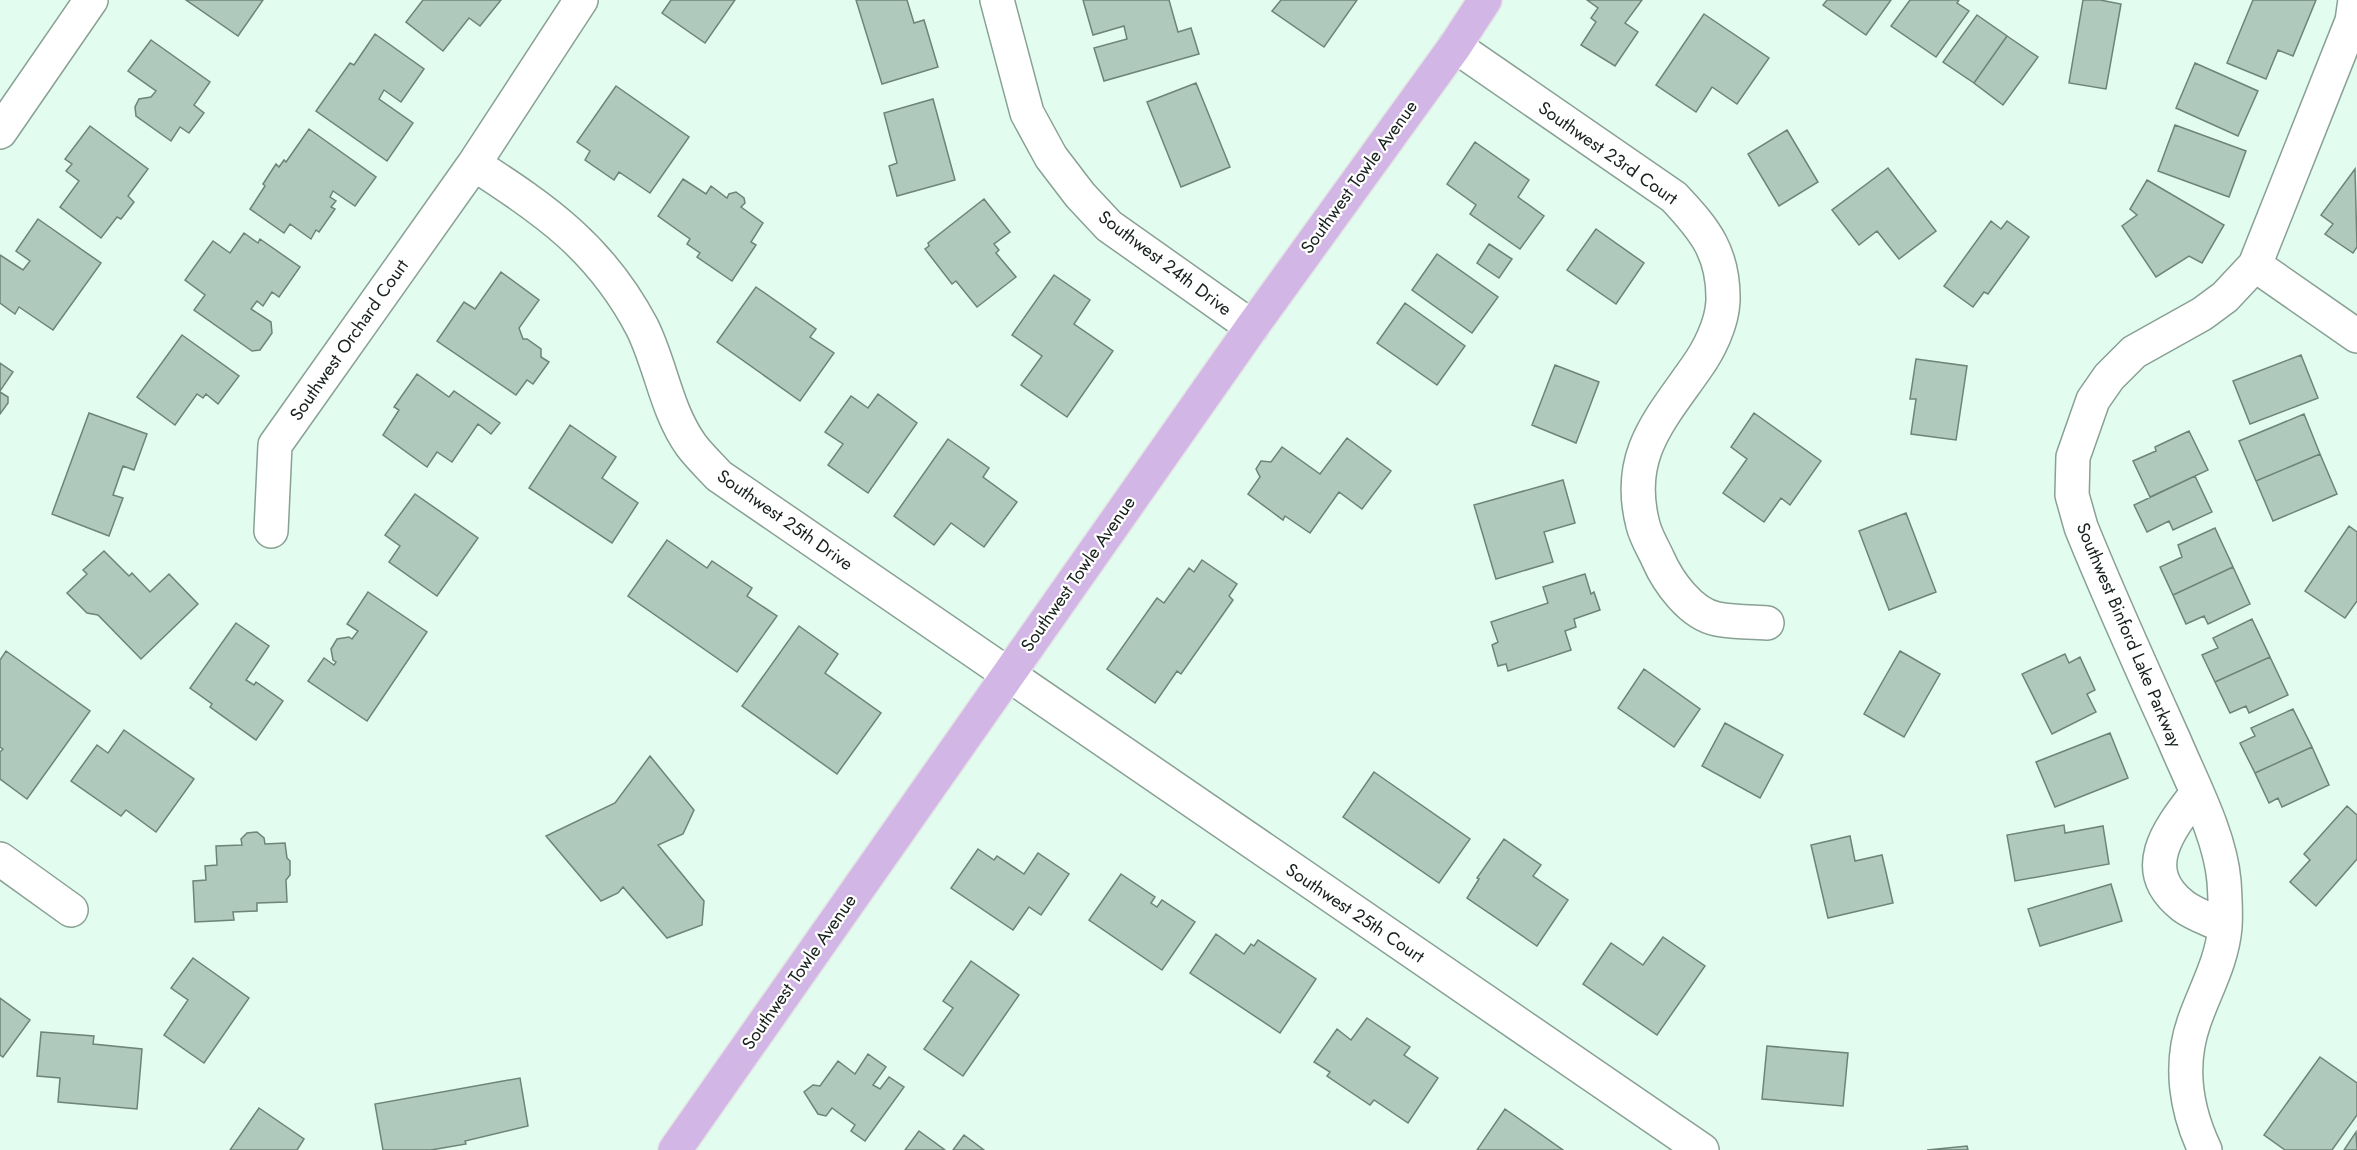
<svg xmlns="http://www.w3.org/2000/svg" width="2357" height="1150" font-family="Jost,sans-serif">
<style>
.building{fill:#b0c9bd;stroke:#6d8479;stroke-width:1.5}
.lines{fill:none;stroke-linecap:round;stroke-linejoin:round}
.minor-casing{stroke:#89a095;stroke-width:36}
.major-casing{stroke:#e3e4e4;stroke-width:36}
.minor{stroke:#fff;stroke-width:33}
.major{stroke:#d2b7e6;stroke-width:33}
.labels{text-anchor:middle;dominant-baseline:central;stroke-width:4.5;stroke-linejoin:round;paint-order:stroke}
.street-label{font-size:18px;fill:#17201c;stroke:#fff}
</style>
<rect width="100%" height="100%" fill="#e2fcef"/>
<path class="building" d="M186 0H263L238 36Z
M423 0H501L480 26 469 18 443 51 406 22Z
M671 0H735L705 43 662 13Z
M856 0H907L914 23 924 20 938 67 882 84Z
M1083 0H1169L1178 32 1191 28 1199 54 1104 81 1094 48 1127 39 1124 26 1093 35Z
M1281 0H1357L1324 47 1272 11Z
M1587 0H1642L1625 23 1638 32 1615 66 1581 45 1596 22 1591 18 1598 8Z
M1827 0H1891L1866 35 1823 5Z
M1910 0H1959L1957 3 1969 11 1936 57 1891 26Z
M2083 0H2100L2121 4 2106 89 2069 83Z
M2253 0H2316L2293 56 2278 50 2266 79 2227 63Z
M1704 14 1769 58 1737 104 1712 87 1696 112 1656 85Z
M1977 15 2007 36 1974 83 1943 62Z
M375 34 424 69 401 102 384 90 379 99 413 123 387 161 316 111 350 63 354 65Z
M2007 36 2038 57 2003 105 1974 83Z
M151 40 210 82 194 105 204 113 189 133 180 127 171 141 136 116 135 107 139 99 151 97 156 91 128 71Z
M2195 63 2258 91 2238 136 2176 108Z
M1196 83 1230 167 1181 187 1147 102Z
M616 86 689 137 650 193 619 172 614 180 585 160 590 151 577 142Z
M933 99 955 180 897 196 889 166 897 163 884 113Z
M2175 125 2246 151 2229 197 2158 171Z
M90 126 148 169 128 196 134 202 121 219 117 217 101 238 60 207 79 181 66 171 72 164 65 159Z
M309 129 376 177 355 206 333 191 330 197 336 201 331 207 335 209 319 232 316 230 311 239 290 224 284 233 250 209 265 186 263 184 276 164 279 167 284 160 286 162Z
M1787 130 1818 182 1779 206 1748 154Z
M1475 142 1529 180 1518 197 1544 216 1520 249 1470 214 1476 205 1447 184Z
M1888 168 1936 231 1899 259 1877 231 1859 245 1832 210Z
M2355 169 2357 247 2353 253 2325 234 2333 224 2321 215Z
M683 179 706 194 711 186 727 198 729 194 736 192 744 198 745 203 741 207 763 223 751 242 756 245 732 281 697 257 700 253 687 244 690 239 658 216Z
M2147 180 2224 225 2202 263 2189 256 2156 277 2122 226 2137 215 2130 209Z
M984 199 1010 232 994 244 999 250 996 253 1016 277 977 307 956 281 952 284 925 249 929 246 928 243Z
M38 219 101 263 53 330 19 307 15 314 0 303V255L23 270 30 261 16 251Z
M1991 221 2001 229 2007 221 2029 237 1988 294 1984 292 1973 307 1944 286Z
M1596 229 1644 263 1616 304 1567 270Z
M244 233 258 243 260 239 300 267 279 297 272 292 263 306 257 301 251 309 271 322 272 333 260 350 252 351 194 310 205 295 185 280 213 241 230 253Z
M1489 244 1512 259 1499 278 1477 263Z
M1437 254 1498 297 1472 333 1412 290Z
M501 272 539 300 519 328 523 339H527L541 349V357L549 362 533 384 527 380 516 395 437 341 464 302 475 309Z
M1054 275 1090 300 1074 324 1113 351 1067 417 1021 385 1042 356 1012 335Z
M756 287 816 329 810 337 834 353 800 401 717 342Z
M1405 303 1465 346 1437 385 1377 343Z
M182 335 239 376 218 404 206 394 203 398 197 394 175 425 137 397Z
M2301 355 2318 398 2250 424 2233 381Z
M1916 359 1967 366 1956 440 1911 434 1916 399H1910Z
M0 363 13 372 0 391Z
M1555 365 1599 382 1576 443 1532 425Z
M417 374 449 397 454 391 500 423 491 434 478 424 452 462 437 452 427 467 383 435 399 410 394 407Z
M0 392 8 397V403L0 414Z
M878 394 917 423 868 493 828 465 843 444 825 432 851 396 868 408Z
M89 413 147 434 134 470 123 466 113 495 123 498 109 536 52 514Z
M1754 413 1821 461 1790 505 1781 498 1764 522 1723 493 1747 459 1731 447Z
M2304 414 2320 454 2256 481 2239 441Z
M570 425 616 457 602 478 638 503 612 543 529 488Z
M2189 431 2208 470 2150 497 2133 461 2156 451 2155 447Z
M1347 438 1391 471 1362 509 1339 492 1310 533 1285 516 1283 520 1248 494 1260 477 1256 469 1261 461 1271 462 1282 447 1320 474Z
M948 439 989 468 983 477 1017 502 984 547 951 523 934 545 894 516Z
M2320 454 2337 494 2273 521 2256 481Z
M2195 476 2212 512 2173 530 2169 521 2147 532 2134 505Z
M1563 480 1575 523 1544 532 1553 562 1496 579 1474 505Z
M415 494 478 538 437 596 389 562 400 546 385 535Z
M1906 513 1936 592 1889 610 1859 531Z
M2349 526 2357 532V601L2345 618 2305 591Z
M2215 528 2233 567 2173 595 2160 567 2182 557 2178 545Z
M667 540 707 568 712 561 752 588 747 596 777 616 737 672 628 596Z
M104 551 129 576 132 573 150 592 169 574 198 604 141 659 98 615 87 613 67 593 87 574 83 570Z
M1202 560 1237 584 1229 596 1233 600 1181 674 1177 671 1155 703 1107 669 1157 598 1164 603 1189 568 1194 572Z
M2233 567 2250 604 2208 624 2204 616 2186 624 2173 595Z
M1585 574 1591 594 1594 592 1600 610 1574 619 1576 627 1565 631 1571 650 1508 671 1506 664 1498 666 1492 645 1498 642 1491 622 1548 603 1543 587Z
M368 592 427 632 367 721 308 681 324 658 334 665 336 662 333 660 331 649 337 639 349 637 352 639 358 631 347 624Z
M2252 619 2270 657 2215 682 2202 655 2218 648 2213 638Z
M236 623 269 646 246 680 254 685 256 682 283 701 256 740 210 707 212 704 190 688Z
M799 626 838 654 825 673 881 713 837 774 742 706Z
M6 651 90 711 27 799 0 779V752L3 749 0 747V660Z
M1900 651 1940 674 1904 737 1864 714Z
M2065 654 2069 663 2080 657 2095 690 2087 694 2096 712 2052 734 2022 674Z
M2270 657 2288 695 2249 713 2246 706 2230 713 2215 682Z
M1644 669 1700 709 1674 747 1618 708Z
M2293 709 2312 747 2255 773 2240 743 2255 736 2251 728Z
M1725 723 1783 755 1760 798 1702 766Z
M124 730 194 779 156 832 126 810 121 816 71 781 97 745 108 753Z
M2110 733 2128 778 2055 807 2036 762Z
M2312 747 2329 785 2282 807 2278 798 2269 803 2255 773Z
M650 756 694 810 683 834 658 845 704 901 702 925 667 938 623 887 618 893 601 901 546 836 615 803Z
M1374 772 1470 839 1439 883 1343 817Z
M2347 806 2357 815V859L2316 906 2290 882 2310 860 2304 854Z
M2064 825 2065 833 2103 826 2109 864 2015 881 2007 835Z
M257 832 264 838 265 844 285 843 287 858 290 861V875L286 880 287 902 257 903V911L233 912 234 920 195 922 193 881 206 880 205 866 217 865 216 846 242 845 241 839 247 833Z
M1850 836 1855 861 1882 855 1893 903 1828 918 1811 845Z
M1504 839 1541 865 1533 876 1568 900 1537 946 1467 898 1479 879 1477 878Z
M978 849 994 860 997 856 1024 874 1038 853 1069 874 1041 915 1029 907 1013 930 951 888Z
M1121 874 1155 897 1151 903 1157 907 1162 900 1195 922 1162 970 1089 920Z
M2111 884 2122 921 2040 946 2028 909Z
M1216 934 1244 954 1251 944 1254 946 1258 940 1316 979 1280 1033 1190 973Z
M1663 937 1705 966 1657 1035 1583 984 1611 943 1643 965Z
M193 958 249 998 204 1063 164 1035 188 1000 171 988Z
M971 961 1019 995 963 1076 924 1049 953 1008 943 1001Z
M0 998 30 1020 3 1057 0 1055Z
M1367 1018 1410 1047 1404 1055 1438 1078 1408 1123 1374 1100 1370 1105 1327 1076 1330 1072 1314 1062 1337 1029 1351 1040Z
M41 1032 94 1036 93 1044 142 1049 137 1109 58 1102 60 1078 37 1076Z
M1767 1046 1848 1053 1843 1106 1762 1099Z
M868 1054 886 1067 873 1085 880 1089 889 1077 904 1087 865 1141 851 1131 855 1125 832 1108 826 1116 818 1114 804 1092 813 1085 820 1086 838 1061 855 1074Z
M2320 1057 2357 1083V1115L2332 1150H2285L2264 1135Z
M520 1078 528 1126 465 1141 466 1144 431 1150H383L375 1104Z
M259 1108 304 1139 297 1150H230Z
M1505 1109 1563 1150H1477Z
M919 1131 945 1150H905Z
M2356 1132 2357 1150H2344Z
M964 1135 984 1150H953Z
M1967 1146 1968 1150H1927Z"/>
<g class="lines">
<g class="minor-casing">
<path id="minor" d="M997 0 1027 113 1051 157 1080 195 1109 226 1252 327
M1455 46 1674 197C1705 230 1724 253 1723 301 1722 324 1709 350 1696 368 1659 421 1625 456 1643 525 1646 537 1653 548 1658 559 1668 582 1691 614 1717 619 1733 622 1751 622 1767 623
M0 132 91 0
M474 164C546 210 601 249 642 327 661 365 666 410 691 445 699 456 710 466 719 476L1702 1150
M2255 265 2357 336
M271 531 275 445 474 164 581 0
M2197 793C2170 828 2136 869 2183 906 2195 915 2212 920 2225 927
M0 859 71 910
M2205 1150C2186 1110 2179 1065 2194 1022 2205 990 2222 962 2225 927 2226 913 2225 896 2224 881 2220 835 2192 783 2174 740 2142 669 2110 599 2081 527L2072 495 2073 457 2093 400 2109 377 2134 352 2202 314 2225 297 2255 265 2352 21 2355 0"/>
</g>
<g class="major-casing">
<path id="major" d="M675 1150 1252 327 1455 46 1485 0"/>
</g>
<use href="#minor" class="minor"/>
<use href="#major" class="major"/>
</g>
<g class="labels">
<g class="street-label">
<text transform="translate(1608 153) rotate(35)">Southwest 23rd Court</text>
<text transform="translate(1359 177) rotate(-54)">Southwest Towle Avenue</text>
<text transform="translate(1165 263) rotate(37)">Southwest 24th Drive</text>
<text transform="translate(349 340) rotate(-55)">Southwest Orchard Court</text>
<text transform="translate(785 520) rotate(35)">Southwest 25th Drive</text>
<text transform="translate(1078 574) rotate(-55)">Southwest Towle Avenue</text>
<text transform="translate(2129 635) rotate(67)">Southwest Binford Lake Parkway</text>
<text transform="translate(1355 913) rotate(34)">Southwest 25th Court</text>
<text transform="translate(799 972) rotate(-55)">Southwest Towle Avenue</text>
</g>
</g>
</svg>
